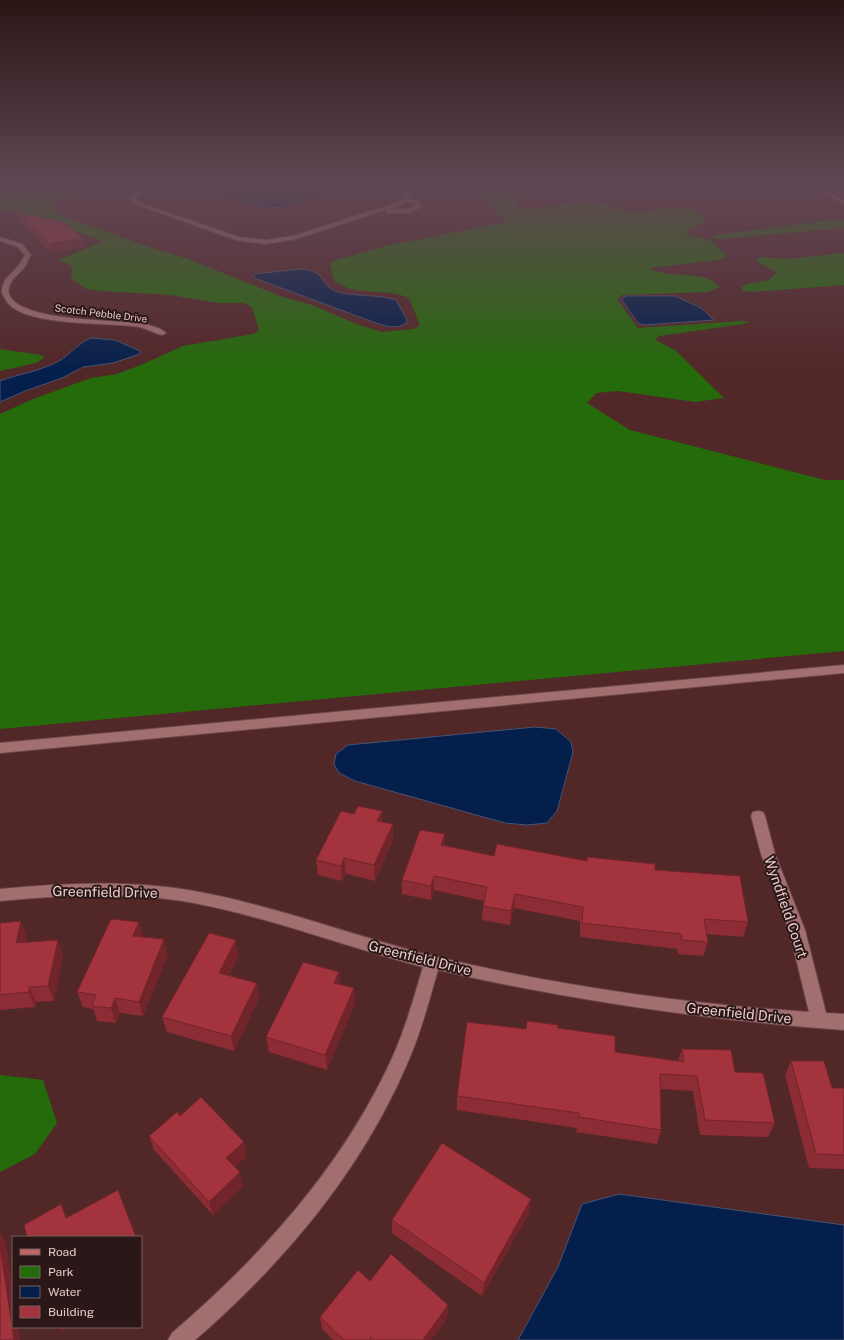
<svg xmlns="http://www.w3.org/2000/svg" width="844" height="1340" font-family="'Public Sans',sans-serif">
<style>
.green{fill:#256a0b}
.water{fill:#041f4b;stroke:#485371}
.lines{fill:none;stroke-linecap:round;stroke-linejoin:round}
.minor-casing{stroke:#6b4648;stroke-width:2}
.major-casing{stroke:#6b4648;stroke-width:2}
.minor{fill:#a16f6f;fill-rule:evenodd}
.major{fill:#c26467;fill-rule:evenodd}
.wall{fill:#8c2c34}
.shaded-wall{fill:#72242b}
.building{fill:#a3333d;stroke:#72242b}
.labels{text-anchor:middle;dominant-baseline:central;stroke-width:4;stroke-linejoin:round;paint-order:stroke}
.far-street-label{font-size:10px;fill:#e8cbca;stroke:#2b1717}
.near-street-label{font-size:14px;fill:#e8cbca;stroke:#2b1717}
</style>
<rect width="100%" height="100%" fill="#522728"/>
<path class="green" d="M0 184H83L58 201 53 207 55 213 143 245 188 259 280 296 312 305 359 325 382 332 414 329 420 325 409 298C390 289 368 294 348 288 343 286 338 283 334 281L330 264 334 261 385 246 507 222 468 184H491L494 186 519 192 524 196 515 203 518 208 523 209C550 206 579 200 605 204 613 205 621 211 628 212 660 214 679 196 707 219L697 226 686 231 685 234 710 240 727 256 718 260 649 268C672 281 700 267 720 287L708 292 622 295 617 299 638 328 741 321 750 322 744 324 659 336 655 340 675 350 724 398 695 402 618 391 596 393 587 403 630 430 825 480H844V651L0 729V414L33 399 91 378 117 374 143 364 183 346 253 334 259 330 252 307 244 303H219L170 295 101 291 87 289 72 279 71 275 73 267 59 260 103 241 18 211H7L0 212Z
M832 220 844 221V228L720 239 711 238 715 235Z
M844 253V285L752 292 743 291 741 288 746 284 769 280 777 272 756 261 761 257 786 259Z
M0 349 41 355 45 357 36 363 0 371Z
M0 1075 43 1080 57 1123 35 1154 0 1172Z"/>
<path class="water" d="M228 184H320L325 192V194L286 207 267 208 226 196 221 192Z
M301 269C329 271 318 286 338 292 357 297 378 294 396 300L407 320 406 323C397 330 386 326 376 323L257 279 253 276 254 274Z
M626 296H675L701 308 714 320 644 325 638 323 621 299Z
M91 338 115 340 140 351V354L113 363 83 367 62 378 25 391 0 402V381C19 374 41 371 59 361 71 354 78 343 91 338Z
M535 727 556 729 571 742 573 752 557 811 547 823 527 825 505 823 355 781 339 773 334 764 336 754 348 745Z
M619 1194 844 1225V1340H518L558 1267 582 1204Z"/>
<g class="lines">
<g class="minor-casing">
<path id="minor" d="M147 184H153L136 197 138 202 239 237 266 240 293 236 399 202 404 196 396 184H400L410 196 409 198 420 202 421 207 410 213H387L385 210 296 239 266 244 236 240 134 204 130 200V196ZM407 201 415 204V206L409 209H388L403 204Z
M0 237 22 244 31 255C28 259 27 264 24 268 19 274 11 279 9 287 1 322 117 320 138 323 146 324 160 327 166 333L162 335C154 333 147 329 139 327 110 322 27 327 8 303 5 300 4 296 2 293V288L5 280 19 265 25 255 18 247 0 241Z
M844 665V673L0 753V743Z
M758 811 763 812 765 816 775 854 805 930 826 1013 844 1014V1030C707 1020 572 1001 438 970 429 1000 422 1029 410 1057 364 1168 285 1262 195 1340H168L172 1333C262 1256 344 1165 393 1056 406 1027 414 997 423 967 346 947 272 918 194 903 130 891 64 895 0 901V889C64 883 130 880 194 891 277 906 356 937 437 957 559 986 685 1004 809 1012L789 930 761 854 751 816 753 812Z"/>
</g>
<g class="major-casing">
<path id="major" d="M807 184H813L844 200V204Z"/>
</g>
<use href="#minor" class="minor"/>
<use href="#major" class="major"/>
</g>
<path class="wall" d="M18 213 84 247 52 253 20 221Z
M382 822 393 840 375 881 346 874 342 881 318 875 316 860Z
M445 834 444 845 494 856 587 861V857L655 870 748 922 743 937 706 934 708 942 703 956 678 954 677 949 580 937V921L514 908 510 925 482 920 483 906 484 901 434 890 431 900 402 894V880Z
M139 922 143 937 168 955 143 1016 120 1013 116 1023 97 1021 93 1009 83 1007 77 992Z
M0 923 27 937 26 942 63 955 54 1001 36 1002 35 1007 0 1010Z
M239 955 229 975 257 983 259 998 234 1051 167 1032 162 1017Z
M340 985 354 988 355 1003 327 1070 269 1052 266 1037Z
M527 1021 558 1028 615 1052 678 1061 682 1049 735 1072 775 1123 768 1137 700 1135 693 1091 660 1089 661 1130 657 1144 576 1132 577 1128 457 1110V1096L526 1029Z
M791 1061 832 1088H844V1169L809 1168 785 1075Z
M180 1116 247 1156 235 1167 243 1186 213 1215 154 1150 149 1136Z
M529 1213 482 1296 392 1233V1220Z
M370 1281 448 1305 447 1318 431 1340H333L322 1329 320 1317Z"/>
<path class="shaded-wall" d="M82 238 84 247 52 253 50 244Z
M382 811V827L377 821Z
M393 824V840L375 881 374 865Z
M445 834 444 849 441 845Z
M344 858 346 874 342 881 341 866Z
M434 876V890L431 900V886Z
M515 894 514 908 510 925 511 911Z
M21 921 27 937 22 958 16 943Z
M139 922 144 938 133 936Z
M164 939 168 955 143 1016 139 1002Z
M58 940 63 955 54 1001 48 986Z
M236 940 239 955 222 988 219 973Z
M339 972 341 987 334 983Z
M257 983 259 998 234 1051 231 1036Z
M29 987 36 1002 35 1007 29 992Z
M354 988 355 1003 327 1070 325 1055Z
M115 998 120 1013 116 1023 111 1008Z
M244 1142 247 1156 230 1172 226 1158Z
M240 1172 243 1186 213 1215 209 1202Z
M531 1199 529 1213 482 1296 484 1283Z
M61 1204 68 1218H66Z
M0 1232 6 1242 13 1291V1327H18L20 1340H14L0 1245Z
M141 1249 143 1254 141 1255Z
M448 1305 447 1318 431 1340H423Z
M58 1327H69L61 1332Z"/>
<path class="building" d="M18 213 64 222 82 238 50 244Z
M358 806 382 811 377 821 393 824 374 865 344 858 341 866 316 860 341 811 354 814Z
M420 830 445 834 441 845 494 856 497 844 587 861V857L655 864V870L740 876 748 922 704 919 708 942 682 940 681 934 582 923 583 907 515 894 511 911 483 906 487 887 434 876 431 886 402 880Z
M111 919 139 922 133 936 164 939 139 1002 115 998 111 1008 92 1006 96 995 77 992Z
M21 921 16 943 58 940 48 986 29 987V992L0 995V923Z
M209 933 236 940 219 973 257 983 231 1036 162 1017Z
M303 962 339 972 334 983 354 988 325 1055 266 1037Z
M527 1021 558 1025V1028L615 1036V1052L684 1062 682 1049 731 1050 735 1072 763 1073 775 1123 705 1120 697 1076 660 1074 661 1130 579 1117V1113L457 1096 467 1022 526 1029Z
M791 1061H824L832 1088H844V1155L816 1154Z
M201 1097 244 1142 226 1158 240 1172 209 1202 149 1136 177 1112 180 1116Z
M442 1143 531 1199 484 1283 392 1220Z
M118 1190 136 1237H27L24 1225 61 1204 66 1218Z
M0 1245 14 1340H0Z
M391 1254 448 1305 423 1340H374L371 1337 369 1340H344L320 1317 358 1270 370 1281Z"/>
<linearGradient id="sky" x2="0" y2="1"><stop stop-color="#2d1516"/><stop offset="0.5" stop-color="#604753"/><stop offset="1" stop-color="#604753" stop-opacity="0"/></linearGradient>
<rect width="844" height="371" fill="url(#sky)"/>
<g class="labels">
<g class="far-street-label">
<text transform="translate(101 313) rotate(7)">Scotch Pebble Drive</text>
</g>
<g class="near-street-label">
<text transform="translate(105 892) rotate(1)">Greenfield Drive</text>
<text transform="translate(786 907) rotate(71)">Wyndfield Court</text>
<text transform="translate(420 958) rotate(14)">Greenfield Drive</text>
<text transform="translate(739 1013) rotate(6)">Greenfield Drive</text>
</g>
</g>
<rect x="12" y="1236" width="130" height="92" fill="#2b1717" stroke="#775f5f"/>
<rect x="20" y="1249" width="20" height="6" fill="#c26467" stroke="#775f5f"/>
<text x="48" y="1256" font-size="12" fill="#e8cbca">Road</text>
<rect x="20" y="1266" width="20" height="12" fill="#256a0b" stroke="#775f5f"/>
<text x="48" y="1276" font-size="12" fill="#e8cbca">Park</text>
<rect x="20" y="1286" width="20" height="12" fill="#041f4b" stroke="#775f5f"/>
<text x="48" y="1296" font-size="12" fill="#e8cbca">Water</text>
<rect x="20" y="1306" width="20" height="12" fill="#a3333d" stroke="#775f5f"/>
<text x="48" y="1316" font-size="12" fill="#e8cbca">Building</text>
</svg>
